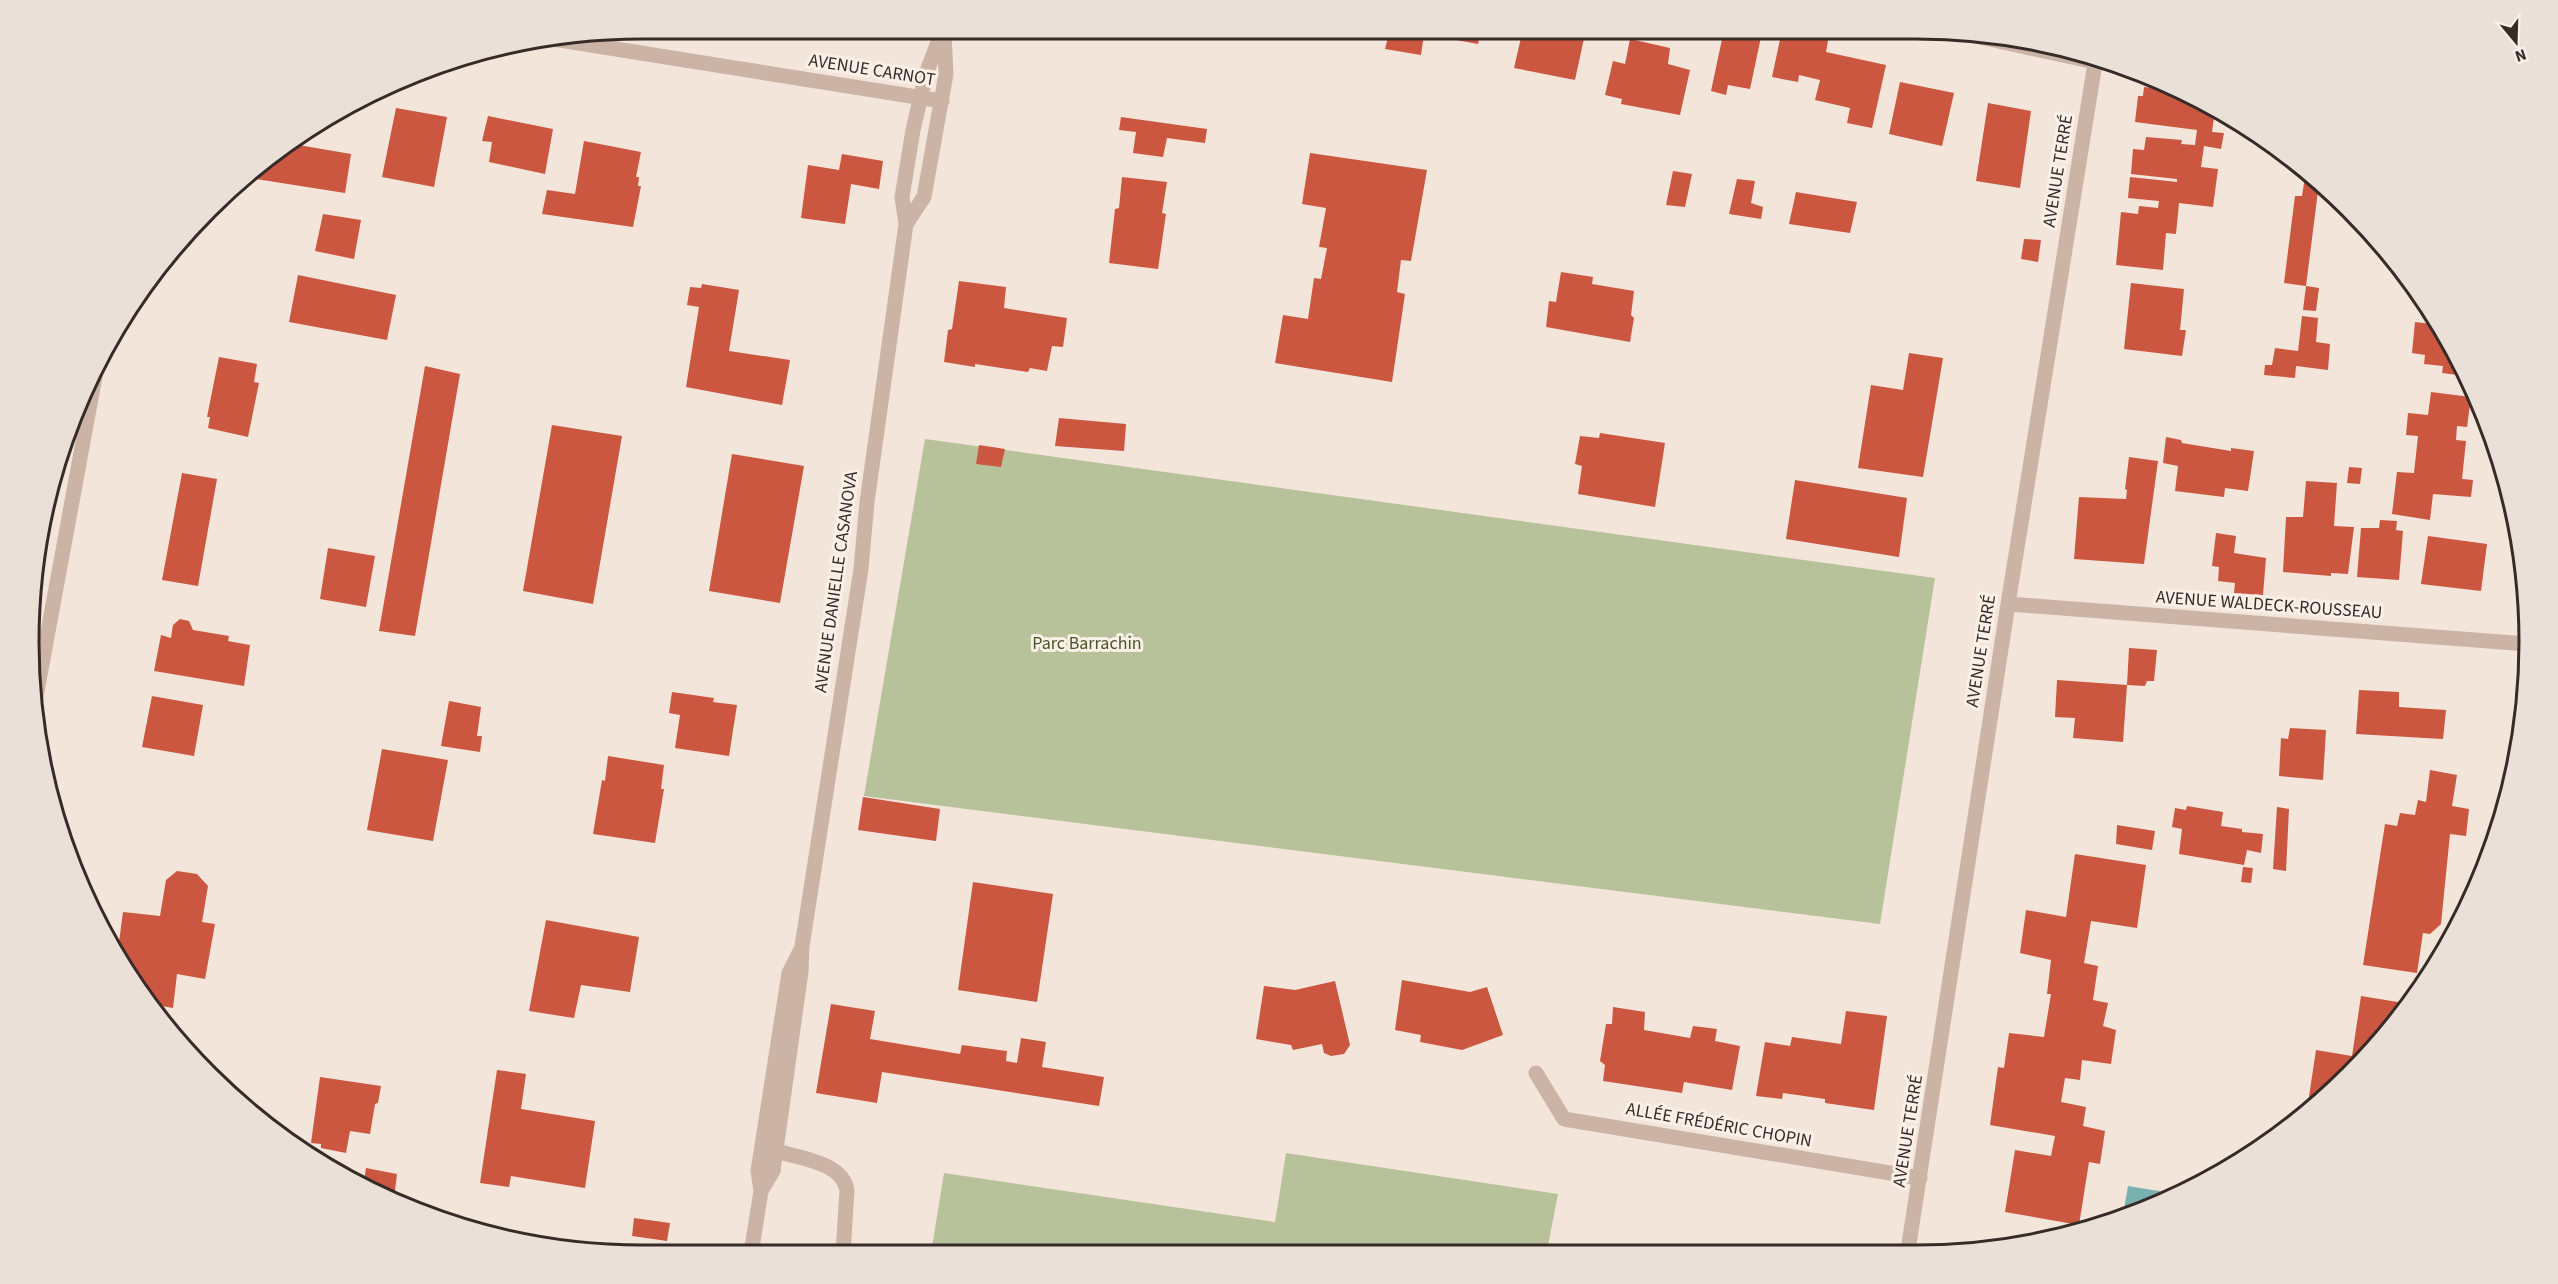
<svg xmlns="http://www.w3.org/2000/svg" width="2558" height="1284" font-family="'Source Sans 3',sans-serif">
<style>
.green{fill:#b8c29a}
.water{fill:#78b1af}
.building{fill:#cb5740}
.lines{fill:none;stroke-linecap:round;stroke-linejoin:round}
.minor{stroke:#cbb4a6;stroke-width:15}
.labels{text-anchor:middle;dominant-baseline:central;stroke-width:6;stroke-linejoin:round;paint-order:stroke}
.street-label{font-size:18px;fill:#372b27;stroke:#faf0e7}
.park-label{font-size:18px;fill:#49562a;stroke:#faf0e7}
.rim{fill:none;stroke:#372b27;stroke-width:3}
</style>
<rect width="100%" height="100%" fill="#f3e5da"/>
<path class="green" d="M925 439 1935 578 1880 924 864 796Z
M1286 1153 1558 1194 1547 1251 931 1253 944 1173 1275 1222Z"/>
<path class="water" d="M2128 1186 2177 1194 2150 1209 2123 1215Z"/>
<path class="building" d="M1390 29H1481L1478 44 1424 34 1421 55 1385 49Z
M1523 29H1586L1575 80 1514 68Z
M1724 30 1761 37 1750 89 1728 85 1726 95 1711 91Z
M1782 30H1804L1829 35 1826 52 1886 65 1872 128 1847 123 1850 108 1815 100 1820 80 1799 75 1798 82 1772 77Z
M1630 39 1670 48 1668 64 1690 70 1680 115 1621 104 1622 99 1605 95 1613 61 1625 64Z
M2154 81 2187 92 2215 109 2212 132 2224 133 2221 149 2204 146 2201 167 2218 169 2213 207 2179 203 2176 234 2166 233 2163 270 2116 265 2121 212 2138 214 2139 206 2158 208 2159 201 2128 198 2130 177 2177 182V179L2131 174 2133 149 2144 150 2146 137 2182 140 2181 144 2195 145 2197 130 2135 122 2138 96H2143L2144 87 2153 88Z
M1900 82 1954 93 1942 146 1889 134Z
M1988 103 2031 111 2020 188 1976 181Z
M396 108 447 117 434 187 382 177Z
M488 116 553 129 545 174 489 162 492 142 482 141Z
M1121 117 1207 129 1205 143 1167 138 1163 157 1133 153 1136 132 1119 130Z
M584 141 641 152 636 177H639L638 186H641L633 227 542 214 547 190 575 194Z
M287 143 351 154 345 193 256 179 258 165Z
M1310 153 1427 170 1411 261 1401 260 1397 292 1405 294 1392 382 1275 363 1283 315 1308 319 1314 278 1321 279 1327 248 1319 247 1326 208 1302 204Z
M842 154 883 161 879 189 851 184 845 224 801 218 808 165 839 170Z
M1673 171 1692 174 1685 207 1666 205Z
M2310 175 2319 183 2306 286 2319 288 2316 311 2303 310 2306 286 2284 283 2295 196H2302L2305 177 2310 178Z
M1122 177 1167 182 1162 213 1166 214 1158 269 1109 263 1115 209 1119 208Z
M1737 179 1755 181 1751 203 1763 207 1761 219 1729 214Z
M1796 192 1857 202 1850 233 1789 224Z
M323 214 361 220 354 259 315 251Z
M2024 239 2041 240 2038 262 2021 259Z
M1561 272 1593 277 1592 284 1634 291 1631 315 1634 318 1630 342 1546 327 1549 301 1556 302Z
M298 275 396 295 387 340 289 322Z
M959 281 1006 287 1004 308 1067 318 1063 347 1052 346 1047 371 1030 368 1028 372 975 364V367L944 362 948 330 952 329Z
M2131 283 2184 289 2180 330H2186L2182 356 2124 349Z
M702 284 739 290 729 351 790 360 782 405 686 387 699 307 687 305 690 287 701 288Z
M2302 316 2318 318 2316 342 2330 344 2328 370 2296 366 2295 378 2264 375 2265 365H2272L2275 348 2298 351Z
M2415 322 2440 325 2447 335 2466 376 2442 373 2443 366 2424 364 2425 355 2412 353Z
M1909 353 1943 358 1923 477 1858 468 1871 385 1903 390Z
M219 357 257 364 254 382 259 383 248 437 208 428 210 417H207Z
M425 366 460 374 415 636 379 631Z
M2431 392 2471 397 2467 427 2457 426 2456 440 2466 441 2462 479 2473 480 2471 497 2433 494 2430 520 2392 514 2397 472 2414 473 2418 436 2406 435 2408 413 2428 415Z
M1059 418 1126 424 1124 451 1055 446Z
M552 425 622 436 593 604 523 591Z
M1600 433 1665 443 1655 507 1578 494 1582 466 1575 464 1580 436 1599 438Z
M2166 437 2181 440 2182 443 2231 451V448L2254 451 2248 491 2225 488 2224 497 2175 491 2178 466 2163 463Z
M979 445 1005 449 1001 467 976 464Z
M732 454 804 466 780 603 709 591Z
M2129 457 2158 461 2144 564 2074 559 2079 497 2126 499 2127 490 2125 489Z
M2349 467 2362 468 2360 484 2347 483Z
M182 473 217 479 198 586 162 580Z
M1795 480 1907 498 1899 557 1786 539Z
M2306 481 2337 483 2334 526 2354 527 2348 574 2331 573V576L2283 572 2286 517H2303Z
M2380 520 2397 521 2396 530 2403 531 2399 580 2357 577 2361 528H2379Z
M2216 533 2236 536 2234 553 2266 558 2263 595 2234 593 2235 583 2218 581 2219 567 2212 566Z
M2428 536 2487 544 2481 591 2421 584Z
M328 548 375 556 366 607 320 599Z
M180 619 189 621 193 630 229 636 228 641 250 645 244 686 154 671 161 635 171 638 173 625Z
M2129 648 2157 650 2154 681H2147L2145 686 2127 685Z
M2057 680 2127 685 2123 742 2073 738 2075 718 2055 717Z
M2359 690 2399 692V707L2446 710 2443 739 2356 734Z
M672 692 714 698 713 702 737 705 729 756 675 748 680 715 669 713Z
M152 696 203 705 194 756 142 747Z
M449 701 481 707 477 736H482L480 752 441 746Z
M2290 728 2326 730 2323 780 2279 776 2281 738 2288 739Z
M382 749 448 760 433 841 367 830Z
M608 756 664 765 661 789H664L655 843 593 834 602 780 605 781Z
M2430 770 2457 775 2452 806 2469 809 2466 836 2450 834 2441 924 2430 934 2423 933 2417 973 2363 965 2385 824 2397 826 2400 813 2415 815 2418 800 2426 802Z
M863 797 940 809 936 841 858 830Z
M2187 806 2223 812 2221 826 2242 829V832L2263 834 2261 853 2247 850 2244 865 2179 854 2182 829 2172 827 2175 808 2186 810Z
M2277 807 2289 809 2286 871 2273 869Z
M2117 825 2155 831 2152 850 2116 844Z
M2075 854 2146 865 2137 928 2091 921 2084 963 2098 966 2093 1000 2108 1003 2103 1026 2116 1030 2111 1064 2082 1060 2080 1080 2065 1078 2061 1102 2086 1107 2083 1126 2105 1131 2100 1164 2089 1162 2079 1225 2005 1212 2015 1150 2051 1156 2055 1136 1990 1125 1998 1067 2004 1068 2009 1033 2044 1037 2051 994H2047L2051 960 2020 953 2026 910 2066 917Z
M2243 867 2253 868 2251 883 2241 882Z
M177 871 197 874 208 886 202 922 215 924 205 979 177 974 173 1008 150 1004 132 983 117 957 123 912 160 916 166 880Z
M973 882 1053 894 1037 1002 958 990Z
M546 920 639 937 630 992 581 985 574 1018 529 1011Z
M1402 980 1470 992 1487 987 1503 1035 1462 1050 1420 1042 1421 1035 1395 1030Z
M1335 981 1350 1045 1344 1054 1331 1056 1324 1053 1322 1044 1293 1050 1291 1045 1256 1039 1264 986 1295 990Z
M2361 996 2410 1004 2403 1016 2314 1104 2308 1103 2316 1050 2352 1056Z
M831 1004 875 1011 870 1039 960 1054 962 1045 1007 1051 1006 1061 1017 1063 1021 1038 1046 1042 1042 1067 1104 1077 1099 1106 882 1072 877 1103 816 1093Z
M1613 1007 1645 1012 1644 1030 1690 1038 1693 1026 1717 1029 1715 1041 1740 1046 1732 1090 1684 1082 1682 1093 1603 1081 1605 1065 1600 1061 1606 1024H1612Z
M1846 1011 1887 1016 1874 1110 1825 1103V1099L1783 1093 1782 1099 1756 1096 1765 1042 1790 1046 1792 1037 1841 1044Z
M497 1070 526 1074 521 1109 595 1121 585 1188 511 1176 509 1187 480 1183Z
M320 1077 381 1086 378 1103 375 1104 370 1134 350 1131 346 1153 321 1148V1144L311 1143Z
M366 1168 397 1174 394 1199 384 1197 363 1188Z
M634 1218 670 1223 667 1241 632 1236Z
M1980 1245 2002 1249 1979 1250Z"/>
<g class="lines">
<path class="minor" d="M1948 30 2095 62
M547 38 942 101
M906 224 924 197 946 74 944 33
M2008 604 2527 644
M2524 710 2527 656
M33 713 97 366
M1536 1073 1564 1119 1920 1178
M776 1151C799 1158 842 1162 847 1190L843 1254
M761 1191 773 1171 801 972 802 946 861 569 867 502 906 224 902 197 913 130 926 74 943 29
M1908 1250 2008 604 2096 57
M751 1254 761 1191 758 1171 789 973 800 951"/>
</g>
<g class="labels">
<g class="street-label">
<text transform="translate(872 70) rotate(9)">AVENUE CARNOT</text>
<text transform="translate(2058 171) rotate(-81)">AVENUE TERRÉ</text>
<text transform="translate(836 582) rotate(-82)">AVENUE DANIELLE CASANOVA</text>
<text transform="translate(2269 605) rotate(4)">AVENUE WALDECK-ROUSSEAU</text>
<text transform="translate(1981 651) rotate(-81)">AVENUE TERRÉ</text>
<text transform="translate(1719 1125) rotate(10)">ALLÉE FRÉDÉRIC CHOPIN</text>
<text transform="translate(1908 1131) rotate(-81)">AVENUE TERRÉ</text>
</g>
<g class="park-label">
<text x="1087" y="643">Parc Barrachin</text>
</g>
</g>
<path d="M0 0H2558V1284H0ZM642 39H1916A603 603 0 0 1 2519 642V642A603 603 0 0 1 1916 1245H642A603 603 0 0 1 39 642V642A603 603 0 0 1 642 39Z" fill="#eae0d8" fill-rule="evenodd"/>
<path class="rim" d="M642 39H1916A603 603 0 0 1 2519 642V642A603 603 0 0 1 1916 1245H642A603 603 0 0 1 39 642V642A603 603 0 0 1 642 39Z"/>
<g transform="translate(2516 42) rotate(161)" stroke="#faf0e7" stroke-width="4.5" paint-order="stroke">
<path d="M0-4.5L10 22L0 15L-10 22Z" fill="#372b27"/>
<text y="-9" font-size="16" font-weight="bold" text-anchor="middle" fill="#372b27">N</text>
</g>
</svg>
